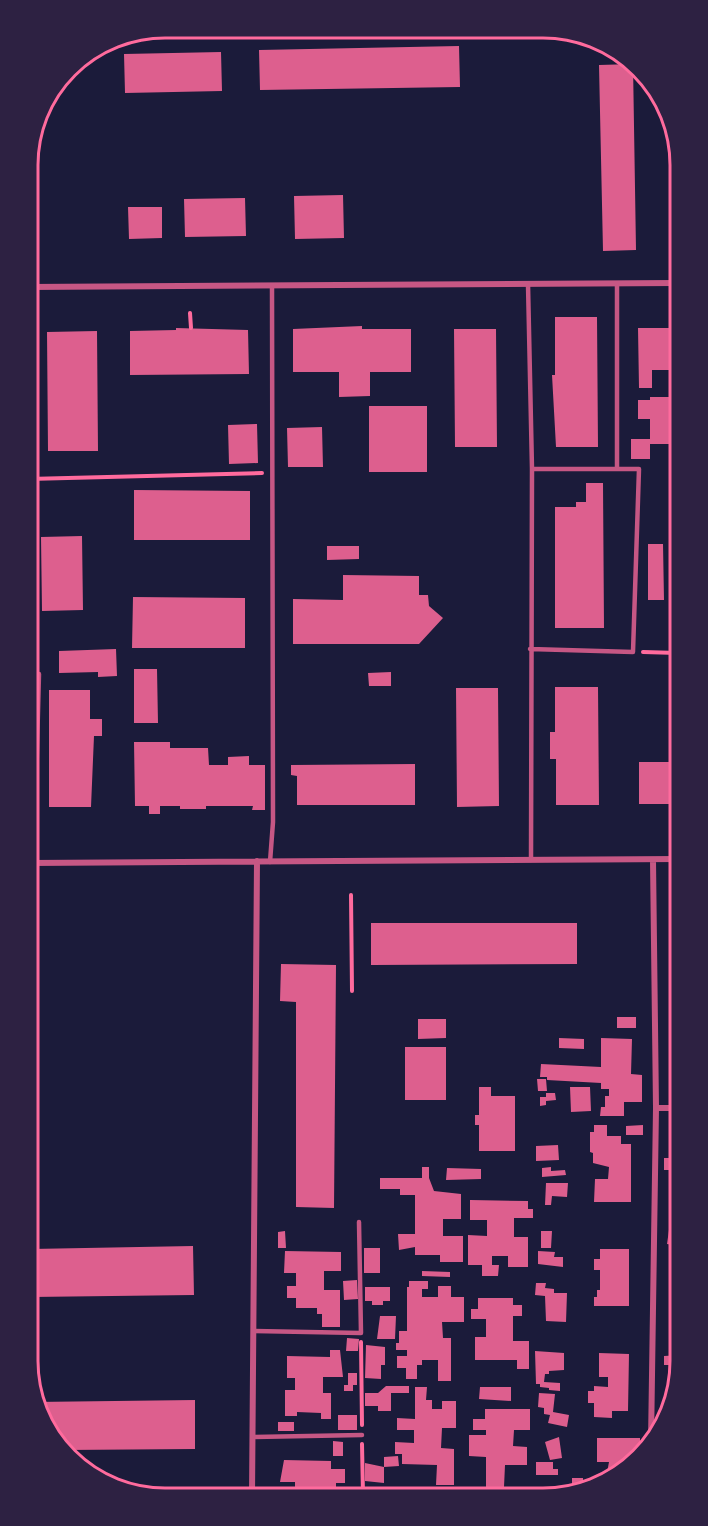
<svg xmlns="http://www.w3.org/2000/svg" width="708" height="1526" font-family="Helvetica,sans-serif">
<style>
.building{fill:#dd5f8e}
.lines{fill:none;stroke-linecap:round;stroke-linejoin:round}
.path{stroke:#ff6b9d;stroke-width:4}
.service{stroke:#c65784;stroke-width:4.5}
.minor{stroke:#c65784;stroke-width:6}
.rim{fill:none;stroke:#ff6b9d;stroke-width:3}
</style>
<rect width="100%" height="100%" fill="#1b1b3a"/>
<path class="building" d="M466 29 570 30 584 36 466 38Z
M459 46 460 87 260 90 259 50Z
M221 52 222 91 125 93 124 54Z
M633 64 636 250 603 251 599 65Z
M343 195 344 238 295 239 294 196Z
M245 198 246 236 185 237 184 199Z
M128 207H162V238L129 239Z
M555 317H597L598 447H556L552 375H555Z
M362 326V329H411V372H370V396L339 397V372H293V329Z
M176 328 248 330 249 374 130 375V331L176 330Z
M638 328H677V370H652V388H639Z
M454 329H496L497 447H455Z
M97 331 98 451H48L47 332Z
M650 397H677V444H650V459H631V439H650V419H638V400H650Z
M369 406H427V472H369Z
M257 424 258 463 229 464 228 425Z
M322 427 323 467H288L287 428Z
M586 483H603L604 628H555V507H576V502H586Z
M134 490 250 491V540H134Z
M82 536 83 610 42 611 41 537Z
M648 544H663L664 600H648Z
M327 546H359V559L327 560Z
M343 575 419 576V595H428L429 606 443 618 419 644H293V599L343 600Z
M133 597 245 598V648H132Z
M116 649 117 676 98 677V672L59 673V651Z
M134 669H157L158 723H134Z
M391 672V686H369L368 673Z
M555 687H598L599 805H556V759H550V732H555Z
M456 688H498L499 806 457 807Z
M49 690H90V719H102V736H94L91 807H49Z
M134 742H170V748H208L209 765H228V757L249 756V765H265V810H252L253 806H206V809H180V806H160V814H149V806H135Z
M639 762H679V804H639Z
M415 764V805H297V776L291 775V765Z
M371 923H577V964L371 965Z
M281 964 336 965 334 1208 296 1207V1002L280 1001Z
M617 1017H636V1028H617Z
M418 1019H446V1038L418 1039Z
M559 1038 584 1039V1049L559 1048Z
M601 1038 632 1039 631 1074 642 1075V1102H624V1116H600L601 1107H605V1096H609V1089H601V1083L547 1080V1077H540L541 1064 601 1067Z
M673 1045H680V1073H673Z
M405 1047H446V1100H405Z
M537 1079H546L547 1091H538Z
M479 1087H491V1096H515V1151H479V1125H475V1115H479Z
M570 1087H590L591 1111 571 1112Z
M546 1093H555L556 1100 546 1101V1105L540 1106V1097H546Z
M594 1125H607V1136H621V1144H631V1202H594L595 1179H608L609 1167 593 1163V1153L590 1152V1132H594Z
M643 1125V1135H626V1126Z
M558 1145 559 1160 536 1161V1146Z
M664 1158H679V1170H664Z
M422 1167H429V1178L434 1191 461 1194V1219H443V1236H463V1262H440V1255H415V1247L399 1250 398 1234H415V1195H400V1189H380V1178H422Z
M551 1167V1171L565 1170 566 1175 542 1177V1168Z
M447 1168 481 1169V1179L446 1180Z
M546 1183H568L567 1197 552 1196 551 1205H545Z
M470 1200 528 1201V1209H533V1218H514V1237H528V1267H508V1256H492V1265H499L498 1276H482V1265H468V1235L487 1236V1220H470Z
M669 1230 680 1232V1246L667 1244Z
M285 1231 286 1248H278V1232Z
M541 1231H552L551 1248H541Z
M193 1246 194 1295 31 1297V1249Z
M364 1248H380V1273H364Z
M600 1249H629V1306H594V1297H597V1290H600V1270H594V1259H600Z
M285 1251 341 1252V1271H324V1290H340V1327H322V1314H317V1308H296V1298H287V1286H296V1273H284Z
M538 1251 555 1252 554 1257H563V1267L538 1264Z
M674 1263H680V1289H674Z
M422 1271 450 1272V1277L422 1276Z
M357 1280 358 1299 344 1300 343 1281Z
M409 1281H428V1289H422V1297H438V1286H451V1297H464V1322H442L443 1338H451V1381H438V1360H422V1365H417V1379H406V1368H397V1356H407V1350H396V1343H399V1331H407V1287H409Z
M536 1283H546L545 1288 554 1289V1293H567L566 1322 546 1321 545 1296 535 1295Z
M365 1287H390V1301H383V1305H372V1301H365Z
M478 1298H513V1305H522V1316H513V1341H529V1369H517V1360H475V1337H486V1319H471V1309H478Z
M380 1316H396L395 1339H377Z
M347 1338 359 1339 358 1351H346Z
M366 1345 385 1347V1365H381V1379L365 1378Z
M330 1350H340L343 1377H323V1393H331V1419H321V1413L297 1412V1416H285V1390H295V1378H287V1356L330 1357Z
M535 1351 564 1353V1370L549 1371V1374H545L544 1382 560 1383V1391L549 1390V1388L540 1387V1384H536Z
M599 1353 629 1354 628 1411H612V1418L594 1417V1403H588V1391H594V1386L608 1387V1377H599Z
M681 1355V1371L674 1387V1365H664V1356Z
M348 1373H357V1385H353V1391H344V1385H348Z
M386 1386H409V1393H391V1411H378V1406H365V1393H378Z
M415 1387H427L426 1400H432V1409H442V1401H456V1428H442L441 1448 454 1449V1485H436L437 1465 402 1464V1454H395V1442L414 1443V1430H397V1418L415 1419Z
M480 1387H511V1401L479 1399Z
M539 1393 555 1394 553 1412 569 1415 567 1427 548 1423 550 1415 544 1414V1408L538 1407Z
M195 1400V1449L65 1450 34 1402Z
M485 1409H530V1430H514L513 1446 527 1447V1465H505L504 1487H486V1457L469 1456V1435H486V1430H473V1419H485Z
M338 1415H357V1430H338Z
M278 1422H294V1431H278Z
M559 1437 562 1458 550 1460 545 1442Z
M597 1438H640V1457L606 1478 609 1462H597Z
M333 1441 343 1442V1456H333Z
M398 1456 399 1466 384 1467V1457Z
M284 1460 331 1461V1469H345V1483H336V1488H323V1496H295V1482H280Z
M536 1462H553V1469H558V1475H536Z
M365 1463 384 1467V1483L365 1481Z
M572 1478H583V1486H572Z"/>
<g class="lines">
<path class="path" d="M190 313 191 328
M28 479 262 473
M643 652 678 653
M351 895 352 991
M361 1342 362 1425
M362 1444 363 1495"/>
<path class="service" d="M528 284 532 469 531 860
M28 321 30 287
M617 469V284
M530 649 633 652 639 469H532
M270 862 273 822 272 286
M34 863 39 674
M254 1331 361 1333 359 1222
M253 1437 362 1435"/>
<path class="minor" d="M28 287 677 283
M30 863 679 859
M656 1108H680
M651 1442 656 1108 653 860
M252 1496 257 861"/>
</g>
<path d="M0 0H708V1526H0ZM165 38H543A127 127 0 0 1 670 165V1361A127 127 0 0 1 543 1488H165A127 127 0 0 1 38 1361V165A127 127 0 0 1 165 38Z" fill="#2d2142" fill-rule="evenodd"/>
<path class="rim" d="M165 38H543A127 127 0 0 1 670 165V1361A127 127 0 0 1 543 1488H165A127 127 0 0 1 38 1361V165A127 127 0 0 1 165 38Z"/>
</svg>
